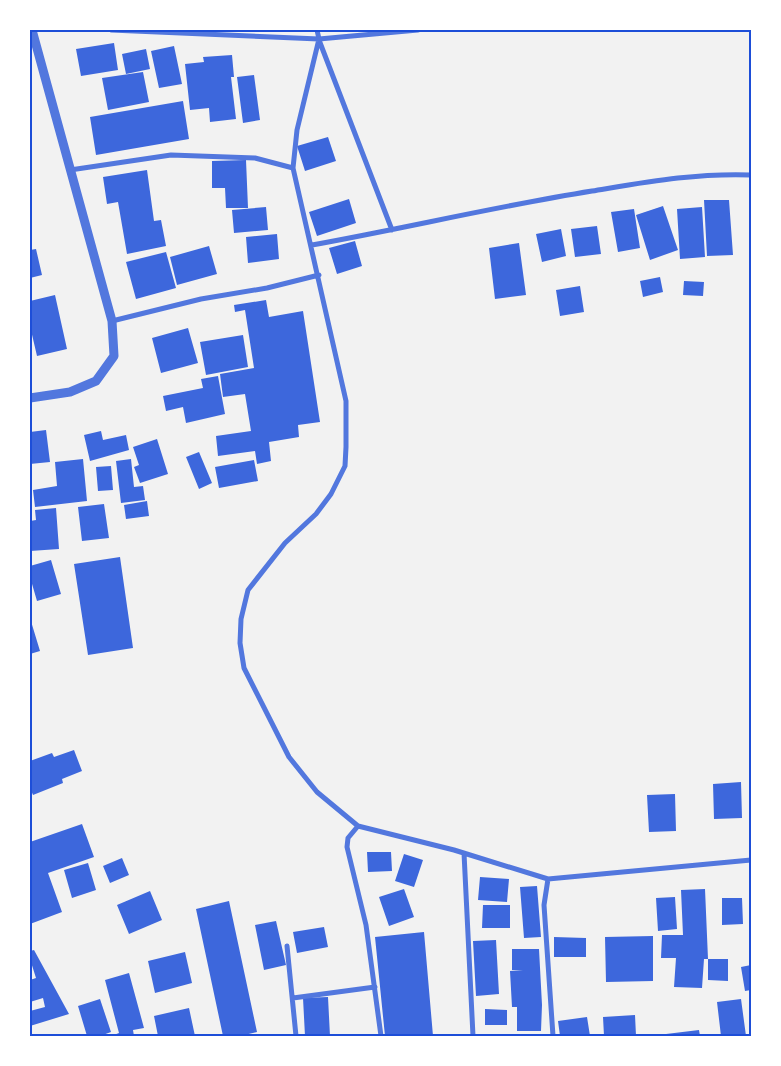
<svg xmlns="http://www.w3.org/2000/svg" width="781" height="1066" font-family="'IBM Plex Sans',sans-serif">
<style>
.building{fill:#3d67dc}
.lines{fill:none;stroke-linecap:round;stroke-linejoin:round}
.minor{stroke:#5277de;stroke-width:5}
.tertiary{stroke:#5277de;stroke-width:9}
.neatline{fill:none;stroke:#1d4ed8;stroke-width:2}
</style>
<rect width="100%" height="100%" fill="#f2f2f2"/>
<path class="building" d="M114 43 118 70 81 76 76 49Z
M174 46 182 84 159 88 151 51Z
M146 49 150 69 126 74 122 54Z
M232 55 234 77H231L236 119 210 122 209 108 190 110 185 64 204 62 203 57Z
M143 72 149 102 108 110 102 78Z
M254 75 260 120 243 123 237 77Z
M183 101 189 139 96 155 90 117Z
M328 137 336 161 305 171 297 146Z
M246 160 248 208H226L225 188H212V161Z
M147 170 154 221 161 220 166 246 127 254 118 202 107 204 103 177Z
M349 199 356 223 317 236 309 212Z
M704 200H729L733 255 707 256Z
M663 206 678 250 650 260 636 215Z
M266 207 268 230 234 233 232 210Z
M702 207 705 257 680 259 677 209Z
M634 209 640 248 618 252 611 212Z
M597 226 601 254 575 257 571 229Z
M561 229 566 256 542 262 536 234Z
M277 234 279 259 248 263 246 237Z
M355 241 362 266 337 274 329 248Z
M519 243 526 295 495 299 489 248Z
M209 246 217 274 177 285 170 257Z
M36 249 42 275 30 278V250Z
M166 252 176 288 136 299 126 262Z
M660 277 663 292 643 297 640 281Z
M684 281 704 282 703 296 683 295Z
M580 286 584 312 560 316 556 290Z
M55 295 67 349 37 356 30 326V301Z
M266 300 269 317 303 311 320 422 298 425 299 437 269 442 271 461 257 464 255 451 218 456 216 436 251 431 245 394 223 397 220 374 254 368 245 310 235 312 234 305Z
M188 328 198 363 161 373 152 338Z
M243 335 248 367 206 375 200 342Z
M218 376 225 414 186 423 183 407 166 411 163 396 203 388 201 379Z
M46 430 50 462 30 464V432Z
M101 431 103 440 126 435 129 450 90 461 84 435Z
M157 439 168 474 140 483 134 467 139 465 133 447Z
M199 452 212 483 199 489 186 457Z
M83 459 87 501 35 507 33 490 57 486 55 462Z
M131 459 134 487 143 486 145 500 121 503 116 461Z
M254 460 258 481 219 488 215 467Z
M111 466 113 490 98 491 96 467Z
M147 501 149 516 126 519 124 505Z
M104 504 109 538 82 541 78 507Z
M56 508 59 549 30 551V521L36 520 35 510Z
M120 557 133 648 88 655 74 564Z
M51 560 61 594 37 601 30 577V566Z
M30 618 40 651 30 654Z
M74 750 82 771 62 779 63 783 33 795 30 788V761L52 753 54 757Z
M741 782 742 818 714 819 713 784Z
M675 794 676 831 649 832 647 795Z
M82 824 94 857 48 873 62 912 30 924V902L32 901 30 895V842Z
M367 852H391L392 871 368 872Z
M404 854 423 860 414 887 395 881Z
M122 858 129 875 110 883 103 866Z
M88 863 96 890 72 898 64 870Z
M480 877 509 879 507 902 478 900Z
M537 886 541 937 524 938 520 887Z
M404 889 414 917 389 926 379 897Z
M705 889 708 959H704L702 988 674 987 676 958H661L662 935H683L681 890Z
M150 891 162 920 129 934 117 905Z
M675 897 677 929 658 931 656 898Z
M722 898H742L743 924 722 925Z
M229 901 257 1032 240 1036H223L196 909Z
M483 905H510V928H482Z
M276 921 286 965 264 970 255 925Z
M324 927 328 947 297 953 293 932Z
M424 932 433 1036H385L375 937Z
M653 936V981L606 982 605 937Z
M554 937 586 938V957H554Z
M496 940 499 994 476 996 473 941Z
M512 949H539L542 1005 541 1031H517V1007H512L510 971 523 970H512Z
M34 950 69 1014 30 1026V1011L45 1007 43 998 30 1002V980L36 978 30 959V951Z
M185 952 192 983 155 993 148 961Z
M708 959H728V981L708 980Z
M751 965V990L745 991 741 967Z
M129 973 144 1028 133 1030 134 1036H111L119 1033 105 980Z
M328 997 330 1036H305L303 998Z
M100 999 111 1032 100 1036H87L78 1006Z
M741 999 746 1036H721L717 1002Z
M189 1008 195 1036H158L154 1016Z
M485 1009 507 1010V1025H485Z
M635 1015 636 1036H604L603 1017Z
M587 1017 590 1036H560L558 1021Z
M699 1030 700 1036H666V1034Z"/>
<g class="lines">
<path class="minor" d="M111 30 319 39 418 30
M317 30 319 39 297 130 293 168 346 401V447L345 466 331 494 316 514 285 543 248 590 241 619 240 643 244 668 289 757 317 792 358 826 454 850 548 879 751 860
M319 40 392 230
M70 170 171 155 255 158 293 168
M312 245C406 228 498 206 592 191 647 182 695 173 751 175
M112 321 201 299 267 288 319 275
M358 826 348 838 347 847 366 925 381 1036
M464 853 473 1036
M548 879 544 905 553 1036
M287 946 296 1036
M293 998 375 987"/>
<path class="tertiary" d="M30 398 70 392 96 381 114 356 112 321 32 30"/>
</g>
<rect width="781" height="1066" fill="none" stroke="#ffffff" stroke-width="62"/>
<rect x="31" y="31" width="719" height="1004" class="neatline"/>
</svg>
